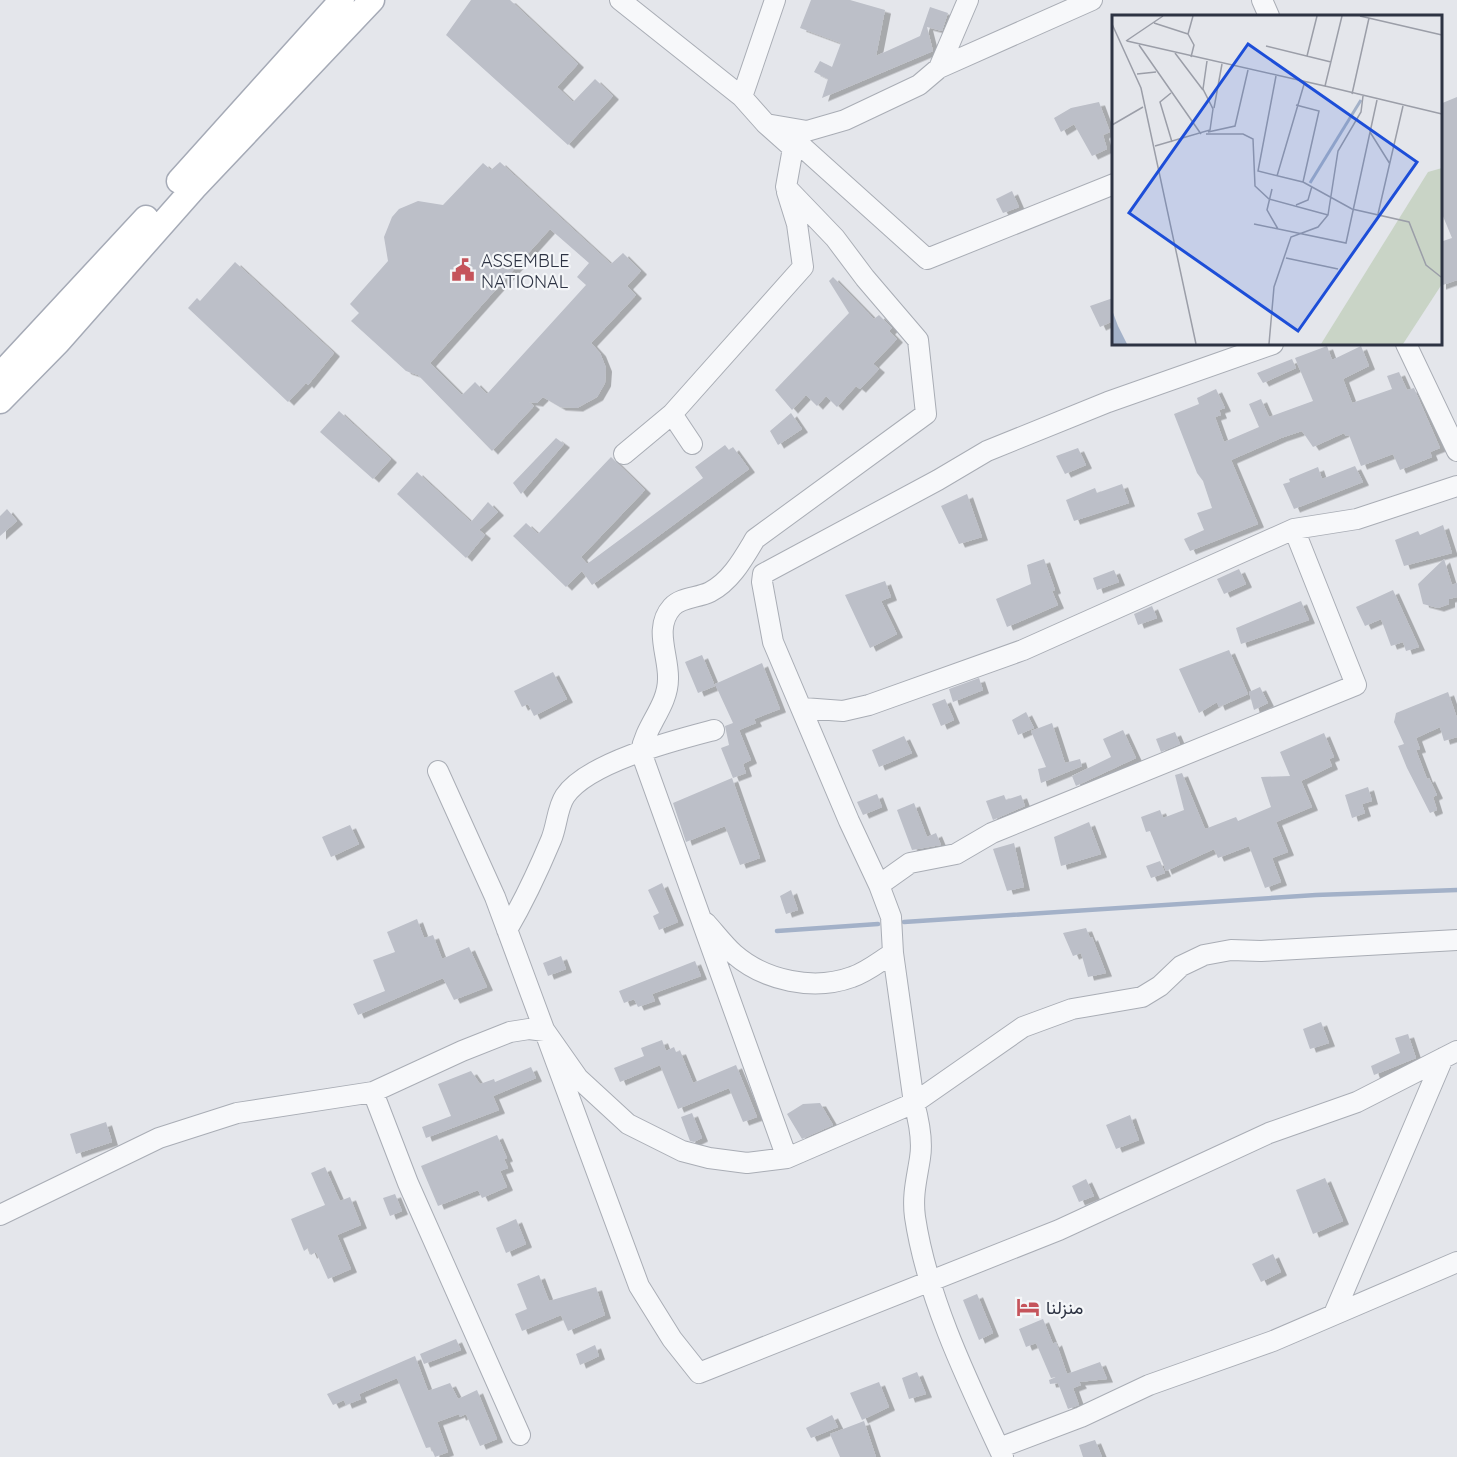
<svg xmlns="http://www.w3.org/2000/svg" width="1457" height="1457" font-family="Quicksand,Vazirmatn,sans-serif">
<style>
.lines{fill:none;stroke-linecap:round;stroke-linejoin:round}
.stream{stroke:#a3b1c8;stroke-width:4.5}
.building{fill:#bcbfc8;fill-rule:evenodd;filter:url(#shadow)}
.minor-casing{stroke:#a9adb5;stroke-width:22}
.major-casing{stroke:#a5aab6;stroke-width:27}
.minor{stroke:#f7f8fa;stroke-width:20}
.major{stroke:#fff;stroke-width:24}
.labels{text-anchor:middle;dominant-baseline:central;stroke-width:4.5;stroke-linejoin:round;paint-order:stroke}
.poi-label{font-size:18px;fill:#2d3343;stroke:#f4f6f8;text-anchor:start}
.inset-river{fill:none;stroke:#a3b1c8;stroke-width:3}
.inset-road{fill:none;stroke:#9b9ea8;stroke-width:1.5}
.view{fill:#1d4ed8;fill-opacity:0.15;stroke:#1d4ed8;stroke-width:3}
.inset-edge{fill:none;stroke:#2d3343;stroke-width:3}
</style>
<defs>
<filter id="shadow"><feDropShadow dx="6" dy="3.5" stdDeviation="0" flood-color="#0004"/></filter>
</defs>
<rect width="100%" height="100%" fill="#e4e6eb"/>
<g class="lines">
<path class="stream" d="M904 922 1316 895 1457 890
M777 931 878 924"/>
</g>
<path class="building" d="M471 0H510L578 64 557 87 573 102 595 79 613 96 568 145 446 35Z
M811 0H850L885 10 876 56 920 36 930 7 948 13 942 31 927 27 933 51 822 98 828 79 814 72 820 61 832 67 841 43 800 28Z
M1457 97V280L1440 286V242L1452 238 1440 209V104Z
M1099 102 1110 132 1103 135 1107 149 1092 156 1074 124 1061 132 1054 118 1071 108Z
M500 162 611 264 623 253 641 271 627 286 636 295 591 343 600 353 606 368 605 383 597 397 577 408 560 407 543 397 537 403 529 402 534 406 492 451 418 375 406 371 351 321 359 313 350 304 388 261 384 237 392 217 399 209 418 201 443 205 483 163 491 170ZM550 229 589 263 577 277 586 285 487 394 475 382 462 395 430 363Z
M1012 191 1019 207 1003 213 996 199Z
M235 262 334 353 308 385 306 383 288 402 188 308 197 298 200 301Z
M833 277 874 319 879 315 892 328 889 331 897 339 873 364 879 369 860 389 856 386 837 407 826 396 817 406 806 395 792 410 775 390 849 313 829 281Z
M1113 298V321L1100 327 1090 306Z
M1327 346 1332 360 1361 346 1369 366 1343 379 1352 403 1392 389 1387 376 1399 372 1407 390 1414 388 1440 448 1430 452 1432 457 1400 470 1393 454 1361 466 1349 435 1346 436 1344 433 1313 447 1302 431 1281 438 1231 460 1258 524 1190 551 1184 539 1204 530 1197 513 1212 508 1203 481 1197 473 1174 414 1199 404 1197 398 1216 389 1225 408 1219 410 1221 415 1215 417 1224 442 1259 427 1249 404 1261 399 1269 417 1313 401 1295 358Z
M1292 359 1296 368 1263 383 1257 373Z
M339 411 391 459 373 479 320 432Z
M791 413 802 429 778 445 770 431Z
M556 438 564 444 521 494 513 483Z
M725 445 729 450 733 447 749 469 592 585 582 571 566 587 513 536 526 523 538 534 611 457 645 490 581 557 587 564 703 478 695 467Z
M1078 448 1086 465 1065 474 1056 456Z
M1355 466 1363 482 1294 509 1283 484 1290 482 1289 479 1318 467 1322 479Z
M417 472 471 522 488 502 498 512 479 530 485 535 466 558 397 494Z
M1122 484 1129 503 1074 521 1066 500 1095 488 1097 493Z
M967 494 982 537 959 544 941 506Z
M7 509 17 521 0 536V516Z
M1443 525 1452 553 1404 566 1395 540 1418 531 1420 535Z
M1044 559 1055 590 1052 591 1058 605 1007 627 996 599 1031 584 1027 565Z
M1444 559 1452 585 1457 583V597L1449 599V604L1438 608 1423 604 1418 584Z
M1239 569 1246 584 1224 594 1217 579Z
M1114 570 1119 582 1097 590 1093 578Z
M885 581 891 597 881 601 897 634 870 648 845 595Z
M1393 590 1419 647 1406 651 1403 642 1391 646 1381 619 1365 626 1356 607Z
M1301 601 1309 620 1241 644 1236 628Z
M1152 606 1157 618 1138 625 1134 614Z
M1229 650 1248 694 1219 707 1217 702 1199 713 1179 669Z
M702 655 715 686 698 693 685 662Z
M762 663 780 709 754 719 756 723 739 730 751 760 743 764 746 773 733 778 721 748 729 745 725 726 733 723 715 684Z
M553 672 567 699 534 716 528 704 522 707 514 691Z
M979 678 983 690 953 702 949 689Z
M1260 687 1268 703 1254 710 1249 692Z
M1448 692 1457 718V737L1444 741 1440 727 1416 738 1420 749 1416 750 1427 779 1429 778 1437 795 1433 797 1437 810 1430 813 1407 768 1398 746 1404 744 1394 722 1396 713Z
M945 699 954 720 941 726 932 704Z
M1026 712 1034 728 1018 735 1012 720Z
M1052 723 1065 763 1080 759 1082 766 1041 783 1038 769 1046 767 1031 731Z
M1123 730 1136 758 1076 786 1072 776 1111 757 1103 739Z
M1175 732 1180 744 1161 752 1156 739Z
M1324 733 1334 757 1329 759 1332 766 1301 781 1312 807 1276 822 1288 852 1272 858 1281 882 1265 888 1249 846 1218 858 1214 849 1166 871 1150 831 1146 832 1141 817 1160 810 1163 818 1184 810 1175 775 1182 773 1205 829 1236 817 1238 821 1271 807 1261 777 1290 776 1280 752Z
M904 736 912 753 879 767 872 750Z
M732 778 760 858 740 865 725 826 686 842 673 803Z
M1368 787 1372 801 1362 804 1365 813 1352 818 1345 795Z
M877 794 882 807 863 815 857 802Z
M1004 795 1006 800 1021 795 1025 806 993 820 986 801Z
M914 803 927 837 936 833 941 845 912 850 897 810Z
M1089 822 1101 854 1061 866 1054 837Z
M350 825 359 844 331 857 322 837Z
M1014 843 1024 887 1007 891 993 849Z
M1160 861 1165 873 1151 878 1146 866Z
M662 883 678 922 659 930 653 916 659 913 648 890Z
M791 890 798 910 786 914 780 896Z
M417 919 424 938 433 935 442 959 469 947 487 987 454 1000 443 978 358 1015 353 1004 385 991 373 960 395 952 387 932Z
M1086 928 1090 938 1092 937 1106 973 1088 977 1081 953 1073 956 1063 933Z
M561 956 566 969 548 976 543 963Z
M695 961 701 976 652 994 655 1001 638 1007 634 999 624 1003 619 991Z
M1321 1022 1329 1043 1310 1049 1303 1029Z
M1408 1034 1416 1058 1374 1075 1371 1066 1400 1053 1395 1038Z
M662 1040 666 1051 674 1047 676 1052 680 1051 693 1083 736 1065 757 1117 743 1122 729 1088 678 1109 660 1065 620 1082 614 1068 644 1056 641 1048Z
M531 1067 536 1078 493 1096 499 1110 426 1138 422 1127 451 1116 438 1084 471 1071 480 1084 494 1079 495 1082Z
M820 1103 833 1125 802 1139 787 1114 803 1104Z
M692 1113 702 1138 694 1142 690 1141 681 1117Z
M1130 1115 1139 1140 1116 1149 1106 1125Z
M106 1122 112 1142 76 1154 70 1134Z
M497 1135 507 1158 504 1159 508 1168 500 1171 507 1187 482 1198 478 1190 438 1206 421 1166Z
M325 1167 340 1201 350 1197 361 1225 337 1235 351 1269 328 1279 316 1252 311 1255 308 1248 304 1251 291 1219 325 1205 311 1173Z
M1325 1178 1343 1221 1313 1234 1296 1190Z
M1086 1179 1094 1196 1079 1202 1072 1186Z
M395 1194 402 1211 390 1216 383 1198Z
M516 1219 526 1244 506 1253 496 1228Z
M1273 1254 1281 1272 1261 1282 1252 1264Z
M539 1275 549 1301 596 1287 605 1315 568 1331 561 1315 522 1331 515 1314 527 1309 517 1284Z
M977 1294 993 1333 979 1340 963 1300Z
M1043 1319 1053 1344 1056 1342 1067 1374 1100 1362 1107 1379 1079 1382 1081 1385 1073 1388 1079 1405 1068 1409 1058 1383 1050 1384 1049 1380 1056 1377 1051 1378 1036 1343 1026 1347 1019 1329Z
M456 1339 461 1350 424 1364 420 1354Z
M595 1345 599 1356 580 1365 576 1354Z
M415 1356 428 1391 450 1383 458 1399 477 1390 497 1439 480 1446 466 1414 460 1417 459 1414 437 1422 448 1452 435 1457 431 1447 426 1448 397 1378 359 1394 361 1399 346 1405 344 1400 333 1405 327 1394Z
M917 1372 926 1394 909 1399 902 1378Z
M879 1382 889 1407 862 1420 850 1393Z
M832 1415 838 1427 811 1438 806 1428Z
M864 1421 876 1457H840L830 1434Z
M1095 1440 1102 1457H1083L1079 1445Z"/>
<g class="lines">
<g class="minor-casing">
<path id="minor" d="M620 0 742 97 766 124 807 131 845 120 919 85 939 68 968 0
M1262 0 1269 16
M939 68 1092 0
M742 97 775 0
M766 124 793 148 786 187 835 238 865 278 918 340 926 414 755 539C743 559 731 581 710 592 698 598 681 597 672 607 653 628 669 656 668 679 668 706 645 726 641 752L787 1158
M788 134 927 259 1114 184
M1273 344 1108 402 987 451 938 480 763 574 762 582 773 642 849 821 879 885 910 863 956 854 992 833 1356 685 1294 529
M1406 344 1457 451
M672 414 692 444
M624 454 672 414 803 267 797 224 787 192
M803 708 843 711 869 705 1023 650 1294 529 1357 519 1457 486
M438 771 495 897 639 1286 672 1339 699 1373 1059 1230 1269 1133 1357 1102 1457 1051
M879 885 891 917 893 953 914 1103C919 1121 923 1140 920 1158 917 1178 912 1195 915 1217 927 1298 968 1382 1003 1457
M706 923C715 933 724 945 734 954 765 981 814 991 852 977 867 972 880 961 893 953
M507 930C524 901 538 871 551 840 557 826 557 808 565 796 588 762 676 740 714 730
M373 1092 408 1183 520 1435
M0 1215 159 1138 237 1113 373 1092 462 1051 510 1032 529 1029 545 1031 578 1078 628 1124 682 1151 709 1158 747 1163 787 1158 914 1103 1023 1027 1072 1009 1142 997 1160 986 1181 966 1204 955 1231 950 1261 951 1457 940
M1334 1314 1443 1058
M999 1448 1081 1417 1149 1385 1273 1341 1457 1262"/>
</g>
<g class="major-casing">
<path id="major" d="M179 181 342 0
M0 375 146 218
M0 401 58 342 194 188 372 0"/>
</g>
<use href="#minor" class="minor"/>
<use href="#major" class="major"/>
</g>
<defs>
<g id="civic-bare" transform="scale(1.8)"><path d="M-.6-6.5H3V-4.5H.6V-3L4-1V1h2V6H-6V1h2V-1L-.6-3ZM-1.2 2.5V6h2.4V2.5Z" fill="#c5545b" stroke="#f4f6f8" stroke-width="2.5" paint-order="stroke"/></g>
<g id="hotel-bare" transform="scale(1.8)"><path d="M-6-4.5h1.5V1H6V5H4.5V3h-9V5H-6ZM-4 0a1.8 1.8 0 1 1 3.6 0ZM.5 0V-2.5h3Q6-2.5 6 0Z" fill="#c5545b" stroke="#f4f6f8" stroke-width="2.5" paint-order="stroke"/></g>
</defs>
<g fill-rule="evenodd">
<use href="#civic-bare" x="463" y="270"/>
<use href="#hotel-bare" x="1028" y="1307"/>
</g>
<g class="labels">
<g class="poi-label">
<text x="481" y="260">ASSEMBLE<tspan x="481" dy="21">NATIONAL</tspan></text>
<text x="1046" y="1307">منزلنا</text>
</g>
</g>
<g transform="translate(1112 15)">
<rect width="330" height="330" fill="#e4e6eb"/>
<path d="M330 153V269L291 329H209L316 157Z" fill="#c9d4c6"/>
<path d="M0 295 6 311 15 329H0Z" fill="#a3b1c8"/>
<path class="inset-river" d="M198 168 249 85"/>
<path class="inset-road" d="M248 1 330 20M42 8 76 19M0 9 29 73 84 329M14 26 51 1M15 26 213 71 230 1M27 30 89 119M154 31 219 47M63 38 91 75M195 41 205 1M79 42 82 30 76 19 81 1M25 59 44 57M164 61 146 156 191 167 207 96 184 90M213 71 330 99M59 78 48 87 60 127M240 79 257 3M102 93 110 49M0 110 31 92M96 117 123 111 136 55M258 117 278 149M94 119H131L141 124 143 171 157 184 216 200M43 131 98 115 101 94 91 74 95 46M165 161 193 66M191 167 240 194 297 207 314 250 329 262M160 174 155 195 166 214M184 190 196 185 200 171M266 199 291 91M142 209 234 228 265 85M174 243 226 254M157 329 162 272 179 222 206 212 216 200 226 136 249 97 251 81"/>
<path class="view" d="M136 29 305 147 186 316 17 198Z"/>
<rect width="330" height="330" class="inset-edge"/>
</g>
</svg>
